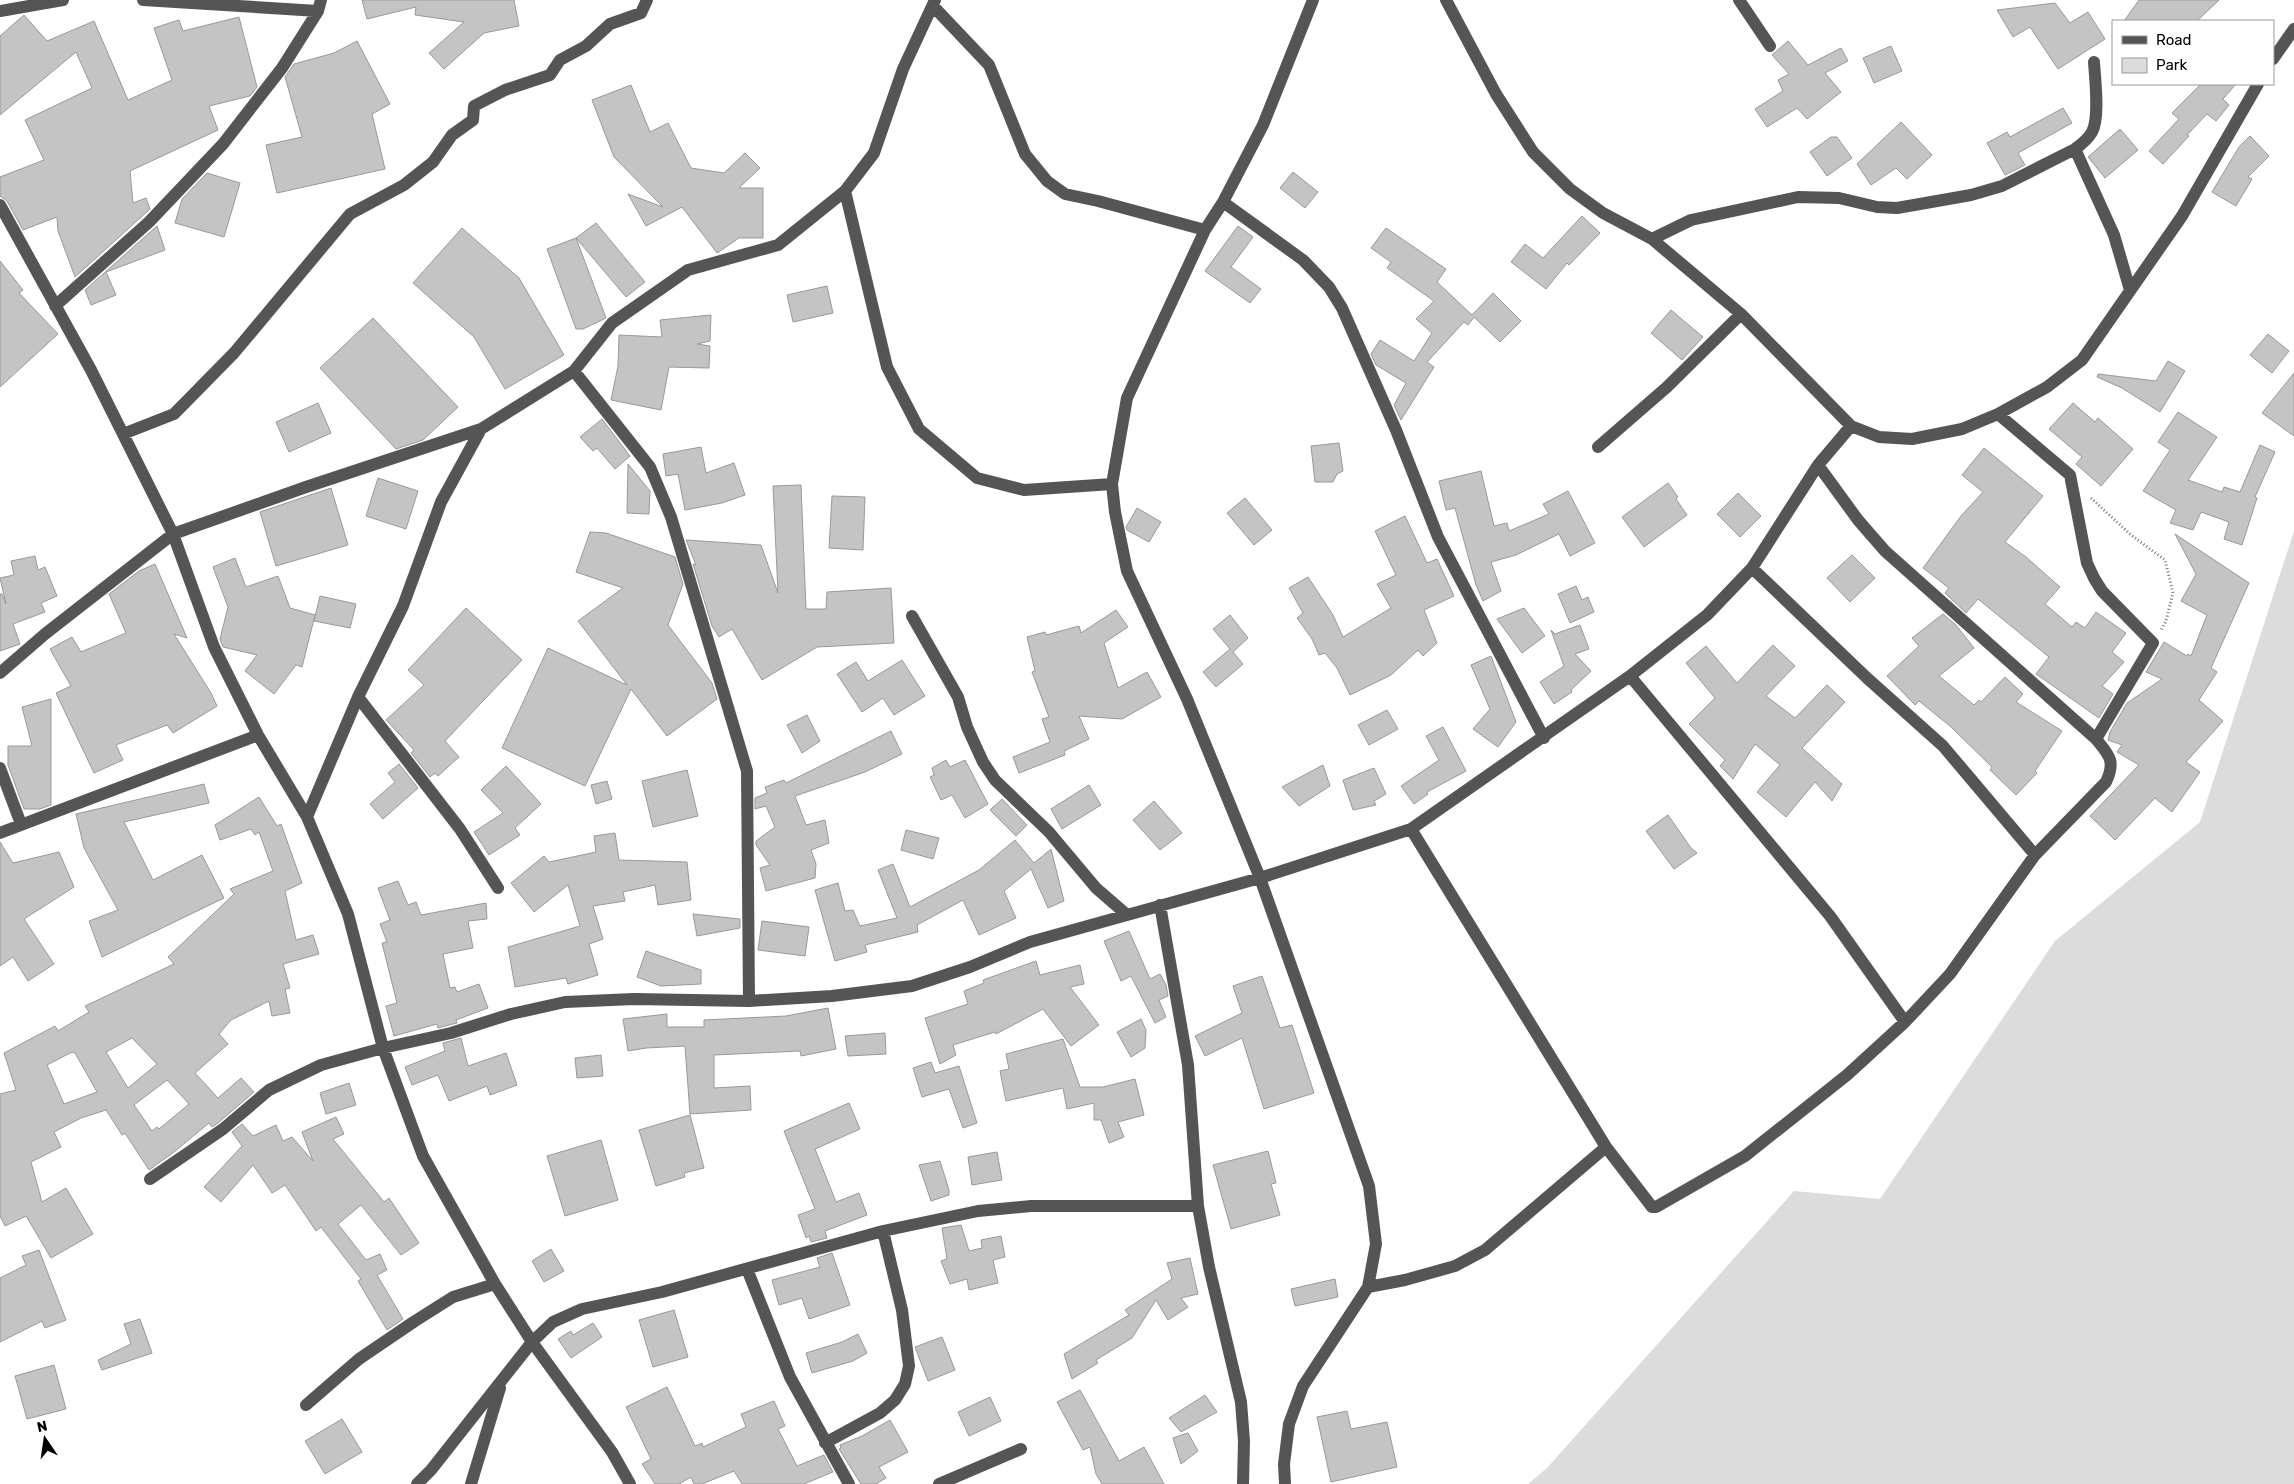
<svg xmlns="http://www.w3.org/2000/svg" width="2294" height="1484" font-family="Rubik,sans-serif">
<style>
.green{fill:#dcdcdc}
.building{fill:#c4c4c4;stroke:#999;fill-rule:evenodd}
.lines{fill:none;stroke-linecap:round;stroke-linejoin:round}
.path{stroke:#777;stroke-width:3;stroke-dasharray:1 2.5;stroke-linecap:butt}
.minor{stroke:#555;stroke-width:12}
</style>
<rect width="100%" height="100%" fill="#fff"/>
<path class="green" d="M2294 531V1484H1528L1547 1468 1794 1191 1880 1199 2055 941 2200 822Z"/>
<path class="building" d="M362 0H514L519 26 484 33 444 69 429 53 464 22 415 15 416 7 367 19Z
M2139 0H2219L2197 21H2124Z
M2055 3 2070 23 2088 12 2105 39 2058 69 2030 27 2013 37 1997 10Z
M24 15 47 41 94 21 128 100 172 80 154 28 179 20 183 31 239 17 257 87 250 96 209 106 218 130 130 171 133 203 146 198 150 209 75 277 58 231 57 217 23 230 7 201 0 196V177L44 160 25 120 92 88 76 52 0 115V36Z
M357 41 390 104 372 114 385 169 277 193 266 145 302 137 285 77 294 64 334 53Z
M1788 41 1808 65 1841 48 1848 61 1825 73 1841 92 1807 119 1797 108 1767 127 1755 109 1783 91 1778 80 1789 74 1772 55Z
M1891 46 1902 71 1874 83 1863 58Z
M2201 84H2236L2223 99 2229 105 2216 121 2207 114 2187 135 2189 136 2163 164 2149 151 2179 119 2172 113Z
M631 85 650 132 668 123 691 168 724 173 745 153 760 168 739 188H763V238H739L717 253 682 207 646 226 628 194 663 207 614 157 592 100Z
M2063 108 2072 123 2018 153 2025 165 2005 175 1987 143 2007 132 2010 137Z
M1901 122 1932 155 1907 179 1896 168 1871 185 1857 164Z
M2120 129 2138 150 2105 178 2088 157Z
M2250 136 2269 156 2248 177 2252 179 2236 206 2212 192 2239 147Z
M1831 137H1837L1852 158 1827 176 1810 152Z
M1293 172 1318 192 1305 208 1280 188Z
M207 173 240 183 224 237 175 223 182 199Z
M1582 216 1600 233 1569 265 1567 263 1546 289 1511 262 1525 244 1543 258Z
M596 223 645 282 626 297 576 238Z
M157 226 165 250 106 272 116 295 91 305 85 290Z
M1238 226 1253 237 1231 267 1261 289 1250 303 1205 271Z
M462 228 519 278 564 355 505 389 474 337 413 283Z
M1386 228 1446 269 1437 282 1472 315 1493 293 1521 321 1500 342 1474 317 1468 325 1464 322 1427 362 1434 367 1401 420 1394 405 1406 383 1376 365 1371 354 1380 340 1414 361 1432 333 1416 319 1434 301 1387 268 1391 262 1371 248Z
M576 238 606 318 583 329H576L547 249Z
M0 261 23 290 19 293 58 334 0 387Z
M827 286 833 313 793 322 787 295Z
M1671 310 1703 337 1682 360 1651 333Z
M711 315 710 341 697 344 710 346 709 368 669 367 661 410 611 400 618 366 619 335 662 337 660 320Z
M373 318 458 407 423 440 396 449 320 368Z
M2268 334 2289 351 2272 373 2250 355Z
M2168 361 2185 371 2160 412 2122 388 2097 377 2098 374 2156 381Z
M2294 373V436L2262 413Z
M318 403 331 433 289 452 276 422Z
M2073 403 2095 422 2098 418 2133 449 2101 486 2076 464 2082 457 2049 429Z
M2178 412 2217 437 2188 480 2222 492 2224 487 2240 492 2260 445 2275 452 2255 497 2257 498 2242 545 2224 539 2229 522 2201 512 2193 530 2170 523 2176 510 2143 491 2170 450 2158 442Z
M602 419 630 456 615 469 597 448 593 451 580 437Z
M1339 443 1343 471 1337 474 1333 482H1315L1311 446Z
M701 447 706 473 734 463 745 495 722 503 685 510 678 474 666 476 663 454Z
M1984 448 2043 496 2005 542 2026 557 2060 587 2045 604 2072 627 2076 622 2085 628 2096 612 2126 633 2112 652 2124 662 2102 686 2113 694 2099 718 2036 674 2049 657 1978 599 1966 613 1945 593 1949 588 1923 568 1961 516 1983 492 1962 475Z
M628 464 650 491 649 514 627 513Z
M1481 471 1494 526 1507 523 1509 531 1549 514 1543 504 1568 491 1595 543 1570 556 1559 534 1516 555 1491 562 1501 591 1483 601 1476 585 1455 508 1446 510 1439 481Z
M378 478 418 491 406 529 366 516Z
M1668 483 1678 497 1676 499 1687 515 1644 547 1622 517Z
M801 485 806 609H826L827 592 891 588 894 643 817 647 762 680 732 629 719 637 712 626 693 564 696 565 686 540 761 545 778 593 773 486Z
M331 488 348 545 276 566 260 512Z
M1738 493 1761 516 1740 537 1717 514Z
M832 496 865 497 863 550 829 548Z
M1245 498 1272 530 1254 545 1227 513Z
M1137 508 1161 522 1149 542 1127 530 1126 527Z
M1405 516 1427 563 1437 559 1454 596 1424 610 1437 643 1423 656 1418 650 1391 675 1350 695 1337 668 1325 653 1319 655 1312 639 1297 618 1303 613 1289 588 1308 577 1333 615 1343 637 1391 608 1377 584 1396 575 1375 531Z
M590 532 606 533 675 557 683 584 668 625 712 683 717 699 667 736 631 689 585 786 502 748 548 648 627 685 578 621 623 588 576 572Z
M2175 534 2249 583 2211 668 2217 672 2199 700 2223 721 2186 762 2200 772 2172 812 2155 798 2115 840 2090 816 2139 765 2117 752 2122 745 2108 740 2110 732 2127 703 2162 679 2146 672 2164 642 2187 656 2188 654 2191 656 2207 615 2181 601 2196 574Z
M1852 555 1875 578 1850 602 1827 578Z
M35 556 38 570 45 567 57 596 41 603 45 612 13 624 20 644 0 651V594H2L6 604 0 578 14 575 11 561Z
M235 558 246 587 278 576 290 608 315 615 302 667 296 665 274 694 245 671 257 655 223 647 220 639 228 607 213 567Z
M155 564 187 638 174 634 211 693 217 706 173 733 167 725 116 745 123 760 94 773 56 693 71 686 50 649 72 637 81 652 126 633 109 594 139 571Z
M1576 586 1582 600 1588 597 1594 612 1570 623 1558 594Z
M320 596 356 604 350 628 314 621Z
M466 608 522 660 445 741 459 757 438 776 435 773 430 777 411 753 414 750 386 720 424 685 408 670Z
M1524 608 1545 636 1522 653 1497 619Z
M1116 610 1128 627 1104 643 1118 688 1147 672 1161 697 1122 719 1079 716 1089 739 1064 751 1065 755 1019 773 1013 757 1050 742 1042 719 1049 717 1032 672 1035 671 1027 637 1045 632 1046 635 1079 626 1081 633Z
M1943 614 1956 625 1974 648 1939 676 1974 705 1979 700 1981 702 2005 677 2023 694 2016 702 2062 731 2035 771 2037 773 2016 795 1990 770 1992 767 1950 726 1919 701 1915 705 1887 676 1919 646 1912 638Z
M1230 615 1248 638 1233 652 1243 664 1216 687 1203 672 1230 649 1213 629Z
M1580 625 1589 649 1575 654 1591 671 1571 690 1572 692 1554 704 1540 682 1564 666 1551 630 1555 634Z
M1773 645 1795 666 1766 696 1795 718 1827 685 1845 702 1802 748 1842 784 1832 801 1815 782 1786 817 1757 792 1780 765 1755 744 1733 779 1720 766 1725 760 1689 724 1715 698 1686 663 1706 646 1737 683Z
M1491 656 1516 722 1498 747 1473 729 1490 709 1471 665Z
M902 660 925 696 894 715 883 698 862 712 837 674 856 662 868 681Z
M51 699V805L40 809H24L8 765V746H32L22 707Z
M1387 710 1398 729 1369 745 1358 725Z
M807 715 820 741 802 753 787 725Z
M1443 727 1466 771 1427 792 1428 794 1414 804 1401 786 1439 760 1426 736Z
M891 731 902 754 865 772 795 796 806 825 825 820 829 843 811 850 816 864 815 878 766 891 760 868 770 865 756 845V841L775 827 766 806 755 809V798L767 793 765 787 784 780 786 783Z
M946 760 950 767 965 760 988 804 965 818 952 795 941 800 930 777 934 775 932 768Z
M399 764 418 788 383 819 370 804 395 782 388 773Z
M1323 765 1330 786 1299 806 1282 787Z
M506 766 541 804 515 828 520 835 489 855 474 832 503 813 481 790Z
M1374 768 1386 794 1374 801 1376 805 1353 810 1343 780Z
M687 770 698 816 653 827 642 781Z
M607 781 612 799 596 804 591 785Z
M204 784 209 803 124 822 153 880 202 855 224 898 102 957 89 921 118 910 84 848 76 814Z
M1089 785 1101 805 1062 829 1051 809Z
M259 797 277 826 281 824 302 883 285 891 296 940 313 935 319 954 283 964 290 988 285 989 290 1013 272 1016 269 1001 231 1020 219 1034 228 1044 195 1073 218 1098 241 1078 254 1092 218 1123 212 1127 209 1123 174 1152 149 1170 125 1133 122 1135 106 1110 81 1118 54 1132 61 1147 31 1162 42 1202 66 1188 93 1234 51 1258 26 1216 5 1226 0 1216V1094L16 1090 4 1053 55 1026 58 1031 89 1012 85 1006 174 964 168 957 234 894 230 889 273 871 259 832 255 835 251 829 220 840 215 825ZM132 1038 157 1064 128 1088 106 1052ZM72 1052 75 1053 97 1092 64 1104 47 1065ZM167 1080 189 1104 159 1129 157 1127 152 1131 134 1105Z
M1002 799 1027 825 1016 836 990 810Z
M1154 801 1182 833 1160 850 1133 820Z
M1668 815 1691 848 1697 853 1674 869 1646 831Z
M906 830 939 838 933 859 901 850Z
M615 833 619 860 687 862 691 900 658 905 655 885 623 892 625 901 593 906 603 939 589 944 598 975 568 984 566 978 515 987 508 947 580 926 568 885 534 912 511 883 544 856 549 862 596 852 594 836Z
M1015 840 1034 863 1051 849 1064 901 1048 908 1031 869 1004 891 1016 918 979 935 963 900 917 925 918 932 865 945 867 952 835 961 815 890 838 883 845 911 853 910 860 926 897 918 878 870 893 864 910 907 979 870Z
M0 842 13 863 59 852 74 887 24 919 54 964 28 981 13 957 0 966Z
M398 881 408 905 416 902 421 915 486 903 487 919 468 921 473 948 443 954 450 988 455 987 457 992 479 984 488 1008 456 1020 457 1023 449 1025 438 1028 437 1024 394 1036 386 1006 397 1003 382 943 387 942 380 924 390 920 378 888Z
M693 914 740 919V928L697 936Z
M762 921 809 927 805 956 758 950Z
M1129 931 1150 979 1160 974 1166 985 1168 996 1159 1000 1166 1017 1155 1023 1131 976 1121 981 1104 941Z
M646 951 701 970V984L661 986 637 977Z
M1036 961 1040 975 1080 965 1084 984 1070 987 1099 1025 1071 1046 1043 1009 996 1034 995 1032 953 1045 956 1055 940 1064 925 1018 968 1004 964 991 984 983 983 980Z
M1262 976 1280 1028 1292 1025 1314 1093 1264 1109 1242 1038 1205 1056 1195 1036 1242 1013 1233 986Z
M828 1008 836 1049 801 1056 800 1051 714 1055V1088L750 1086 751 1110 690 1114 685 1046 646 1048 628 1051 623 1019 667 1014V1027H704V1020L786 1016Z
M1141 1019 1146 1030 1145 1048 1131 1057 1117 1032Z
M885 1033 886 1054 848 1056 845 1036Z
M461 1038 468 1066 506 1053 517 1085 490 1095 487 1086 449 1101 438 1075 412 1085 405 1067 445 1051 443 1043Z
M1063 1039 1080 1087H1103L1135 1079 1144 1115 1118 1122 1124 1137 1109 1143 1101 1120H1094V1103L1067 1109 1063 1088 1006 1101 1000 1071 1009 1069 1006 1054Z
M601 1055 603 1076 577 1078 575 1058Z
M931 1062 935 1073 959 1066 977 1123 963 1128 949 1089 922 1097 913 1068Z
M349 1083 356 1105 326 1114 320 1093Z
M849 1103 860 1129 815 1149 836 1202 859 1193 867 1215 825 1231 827 1238 811 1242 809 1236 806 1238 798 1215 815 1209 784 1131Z
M690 1115 704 1168 684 1173 685 1177 656 1186 639 1130Z
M336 1117 344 1134 333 1139 384 1202 389 1198 419 1243 401 1255 361 1205 338 1224 366 1260 380 1254 387 1270 377 1275 403 1319 387 1330 358 1281 361 1279 321 1227 316 1231 285 1185 272 1193 253 1165 221 1202 204 1187 242 1146 232 1132 242 1124 253 1136 276 1125 283 1141 292 1137 313 1161 302 1132Z
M601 1140 618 1200 565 1216 547 1156Z
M1268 1151 1276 1183 1271 1184 1280 1215 1231 1229 1213 1165Z
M997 1152 1002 1180 972 1185 968 1157Z
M940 1161 949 1190V1195L931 1201 919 1165Z
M961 1225 969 1251 982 1248 981 1240 1001 1236 1005 1257 993 1260 998 1283 969 1290 967 1279 950 1284 941 1261 947 1259 942 1228Z
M551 1249 564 1271 544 1282 532 1261Z
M39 1250 66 1320 45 1328 42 1321 0 1342V1278L26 1265 22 1256Z
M832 1253 850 1305 809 1319 802 1298 779 1305 772 1280 820 1267 817 1258Z
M1190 1258 1198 1294 1181 1298 1188 1307 1168 1320 1156 1300 1132 1338 1096 1360 1098 1363 1072 1379 1064 1354 1129 1315 1125 1310 1172 1279 1167 1263Z
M1335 1279 1338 1297 1295 1306 1291 1289Z
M674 1310 688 1357 653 1367 639 1320Z
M140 1319 152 1353 102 1370 98 1360 131 1344 124 1324Z
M593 1323 602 1337 571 1358 558 1339 571 1331 573 1335Z
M858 1334 867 1353 853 1361 812 1373 806 1353 842 1342Z
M942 1337 955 1370 928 1381 915 1347Z
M54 1365 66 1409 27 1419 15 1376Z
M667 1387 695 1446 702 1443 703 1447 746 1427 741 1414 774 1401 785 1426 778 1429 797 1466 824 1455 833 1472 804 1484H742L734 1471 702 1484H694L691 1477 679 1484H655L642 1464 651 1459 626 1407Z
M1080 1390 1119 1461 1144 1447 1164 1484H1102L1096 1474 1090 1447 1083 1450 1057 1402Z
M1205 1395 1217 1412 1181 1432 1169 1418Z
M990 1397 1001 1421 969 1436 958 1412Z
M1347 1411 1351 1429 1387 1422 1397 1467 1331 1482 1317 1417Z
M342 1419 362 1452 325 1474 305 1441Z
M890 1420 908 1452 879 1467 886 1478 876 1484H861L839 1449 841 1448 840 1445 862 1436Z
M1188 1433 1198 1451 1181 1464 1173 1438Z"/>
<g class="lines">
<path class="path" d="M2091 498 2131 535 2165 560 2173 593 2166 621 2161 630"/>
<path class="minor" d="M143 0 318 11
M1446 0 1496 94 1533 152 1570 189 1603 213 1652 239 1741 314 1851 426 1879 437 1912 439 1962 429 1998 414 2047 387 2082 360 2182 216 2258 84
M1739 0 1770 46
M933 6 989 65 1025 154 1047 181 1065 194 1098 201 1205 230
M0 11 63 0
M2273 59 2294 29
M2075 149 2114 235 2130 290
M845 191 887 367 919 429 977 478 1024 490 1112 484
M1223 202 1303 260 1329 287 1342 308 1396 430 1438 537 1544 738
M0 205 91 370 173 534 214 647 258 735 307 817 348 914 383 1048 423 1156 495 1284 532 1342 612 1452 630 1484
M1652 239 1691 220 1798 197 1839 198 1877 207 1897 208 1971 195 2002 186 2075 149C2082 144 2088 139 2092 132 2100 118 2095 79 2094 62
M55 306 149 222 223 144 282 68 318 11 321 0
M574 371 650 467 671 517 747 771 749 1001
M1998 414 2070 475 2087 563 2094 578 2102 591 2153 643 2096 739
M123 434 174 414 234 353 350 214 404 185 433 162 452 135 473 120 474 106 505 90 550 75 560 60 586 46 610 24 641 13 647 0
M1598 447 1667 387 1741 314
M1752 568 1867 678 1943 746 2035 855
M912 616 958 697 967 727 983 762 995 780 1049 832 1096 888 1126 914
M0 673 45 634 173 534 306 487 481 429 574 371 612 323 688 270 778 245 845 191 874 153 903 69 935 0
M1630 676 1830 916 1905 1022
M358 697 460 829 498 888
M0 768 21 824
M307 817 358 697 403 606 441 502 481 429
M0 833 258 735
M1160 905 1188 1065 1198 1206 1209 1267 1241 1402 1244 1441 1243 1484
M1606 1147 1652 1207H1656L1745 1156 1847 1075 1905 1022 1950 974 2035 855 2106 782C2116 761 2109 755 2096 739L1885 551 1858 520 1818 465
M150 1179 223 1129 269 1090 321 1065 383 1048 451 1033 511 1014 565 1002 634 999 749 1001 832 996 912 986 970 967 1030 942 1260 878 1411 829 1630 676 1707 615 1752 568 1818 465 1851 426
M747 1269 790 1377 849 1484
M1368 1287 1405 1280 1455 1266 1485 1250 1606 1147 1411 829
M306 1405 359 1359 415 1321 453 1297 495 1284
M825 1443 880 1413 895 1400 905 1384 909 1366 902 1310 883 1231
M417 1484 431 1470 532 1342 553 1322 582 1309 662 1292 883 1231 978 1211 1031 1206H1198
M471 1484 500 1388
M939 1484 1021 1449
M1285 1484 1284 1464 1289 1424 1303 1386 1368 1287 1376 1244 1369 1186 1260 878 1187 699 1127 571 1115 512 1112 484 1127 398 1205 230 1223 202 1263 125 1313 0"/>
</g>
<rect x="2112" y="20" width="162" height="65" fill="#ffffff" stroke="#999999"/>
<rect x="2122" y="36" width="25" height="8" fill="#555555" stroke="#999999"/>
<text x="2156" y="45" font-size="15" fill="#000000">Road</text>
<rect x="2122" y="58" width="25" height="15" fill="#dcdcdc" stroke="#999999"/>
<text x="2156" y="70" font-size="15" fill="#000000">Park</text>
<g transform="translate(45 1439) rotate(347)" stroke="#ffffff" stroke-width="4" paint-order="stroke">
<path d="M0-4L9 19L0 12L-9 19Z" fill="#000000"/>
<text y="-8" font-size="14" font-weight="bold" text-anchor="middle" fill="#000000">N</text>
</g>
</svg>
